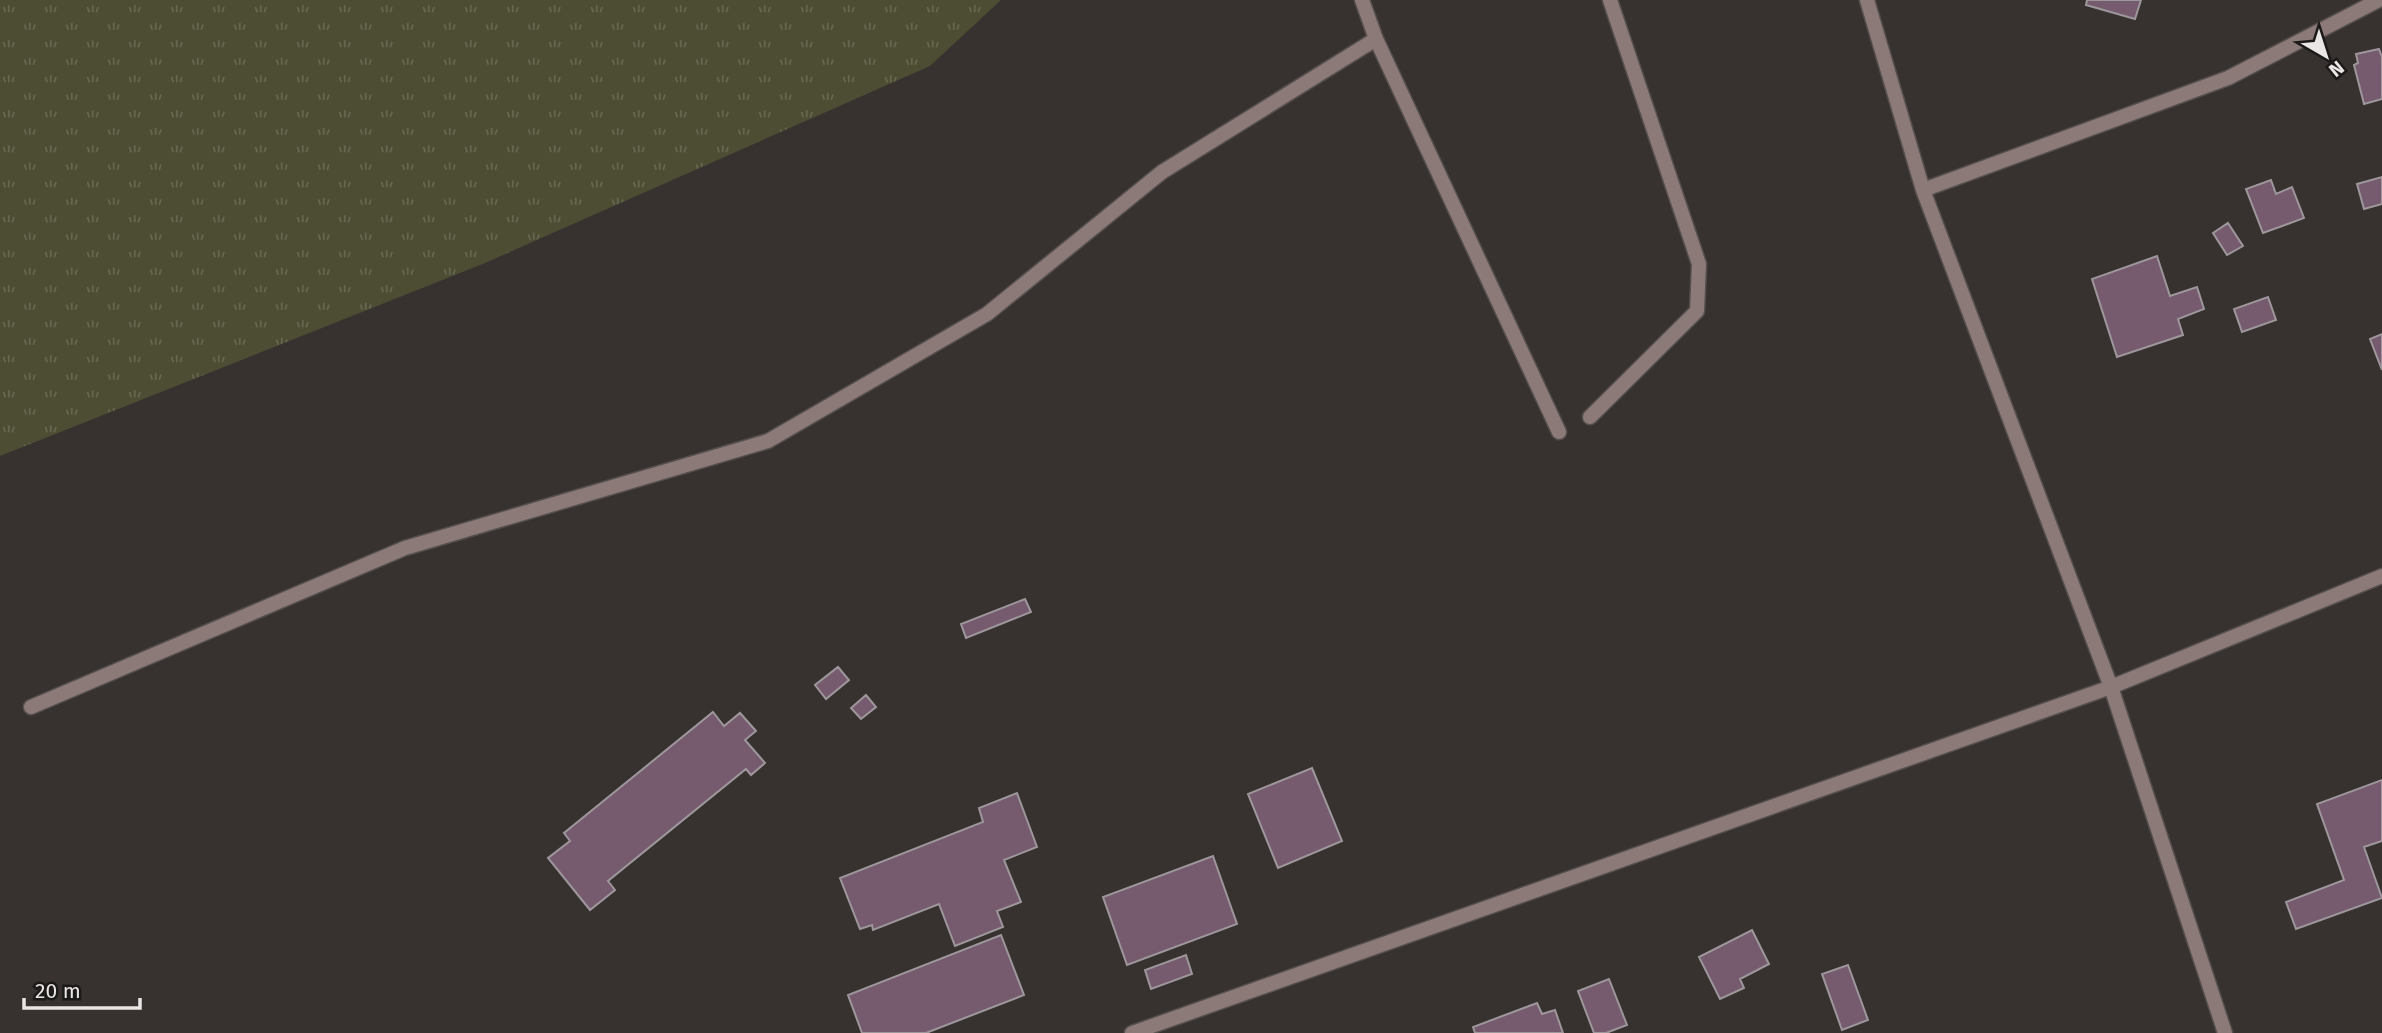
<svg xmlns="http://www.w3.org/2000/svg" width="2382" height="1033" font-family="'Fira Sans',sans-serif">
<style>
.grass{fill:url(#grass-tufts)}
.building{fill:#765b6f;stroke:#9d979b;stroke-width:2}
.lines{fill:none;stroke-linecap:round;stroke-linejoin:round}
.lane-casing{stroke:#544e4d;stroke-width:17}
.street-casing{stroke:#544e4d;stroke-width:17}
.lane{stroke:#8b7a77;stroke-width:14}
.street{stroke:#8b7a77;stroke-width:14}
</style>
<defs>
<pattern id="grass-tufts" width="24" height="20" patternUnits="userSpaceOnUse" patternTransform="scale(1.75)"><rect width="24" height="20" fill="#4c4d32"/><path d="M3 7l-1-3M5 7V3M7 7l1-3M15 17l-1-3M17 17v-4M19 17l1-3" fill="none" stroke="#666750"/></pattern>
</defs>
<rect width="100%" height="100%" fill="#373130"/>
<path class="grass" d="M0 0H1001L930 66 485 263 0 456Z"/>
<path class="building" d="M2087 0H2141L2135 19 2086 5Z
M2379 49 2382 57V99L2364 104 2354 65 2358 63 2356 54Z
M2382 177V204L2364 209 2357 184Z
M2271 180 2276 194 2292 187 2304 218 2263 233 2246 189Z
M2228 223 2243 246 2227 255 2213 233Z
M2157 256 2170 296 2197 287 2204 309 2178 319 2183 335 2117 357 2092 279Z
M2268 297 2276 320 2242 332 2234 309Z
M2382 334V370L2370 339Z
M1025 599 1031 612 966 638 961 624Z
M838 667 849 680 826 699 815 685Z
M866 695 876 707 861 719 851 708Z
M713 712 724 726 740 713 756 731 745 740 765 763 751 775 746 769 608 881 615 890 590 910 548 858 570 841 564 833Z
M1312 768 1342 841 1278 868 1248 794Z
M2382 780V841L2364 847 2382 898 2296 929 2286 902 2344 880 2317 804Z
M1017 793 1037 847 1004 860 1021 902 997 911 1003 927 955 946 939 904 873 930 872 925 860 929 840 878 983 822 979 808Z
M1213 856 1237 924 1127 965 1103 897Z
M1752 930 1769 964 1740 979 1744 988 1720 999 1699 957Z
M1001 935 1024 995 926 1033H862L848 995Z
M1186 955 1192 974 1151 989 1145 970Z
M1848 965 1868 1020 1842 1030 1822 974Z
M1609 979 1627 1025 1606 1033H1594L1578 991Z
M1537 1003 1542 1014 1555 1010 1563 1033H1475L1473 1027Z"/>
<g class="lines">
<g class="lane-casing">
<path id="lane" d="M1362 0 1376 39 1559 432
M1590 417 1697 311 1699 264 1610 0
M31 707 405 548 768 441 987 314 1162 172 1376 39"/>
</g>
<g class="street-casing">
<path id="street" d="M1867 0 1923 190 2111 687 2382 576
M1923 190 2228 78 2379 0
M1132 1033 2111 687 2225 1033"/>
</g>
<use href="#lane" class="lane"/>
<use href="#street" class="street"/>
</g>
<g transform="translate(2326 56) rotate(141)" stroke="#1c1a19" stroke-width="5" paint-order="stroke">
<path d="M0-5L12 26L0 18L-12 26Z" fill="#eae6e5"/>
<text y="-10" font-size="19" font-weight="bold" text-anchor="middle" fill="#eae6e5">N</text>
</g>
<path d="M24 998v10h116v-10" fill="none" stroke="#eae6e5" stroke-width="3.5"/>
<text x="35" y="998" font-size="21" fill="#eae6e5" stroke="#1c1a19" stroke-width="5" paint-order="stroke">20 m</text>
</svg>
